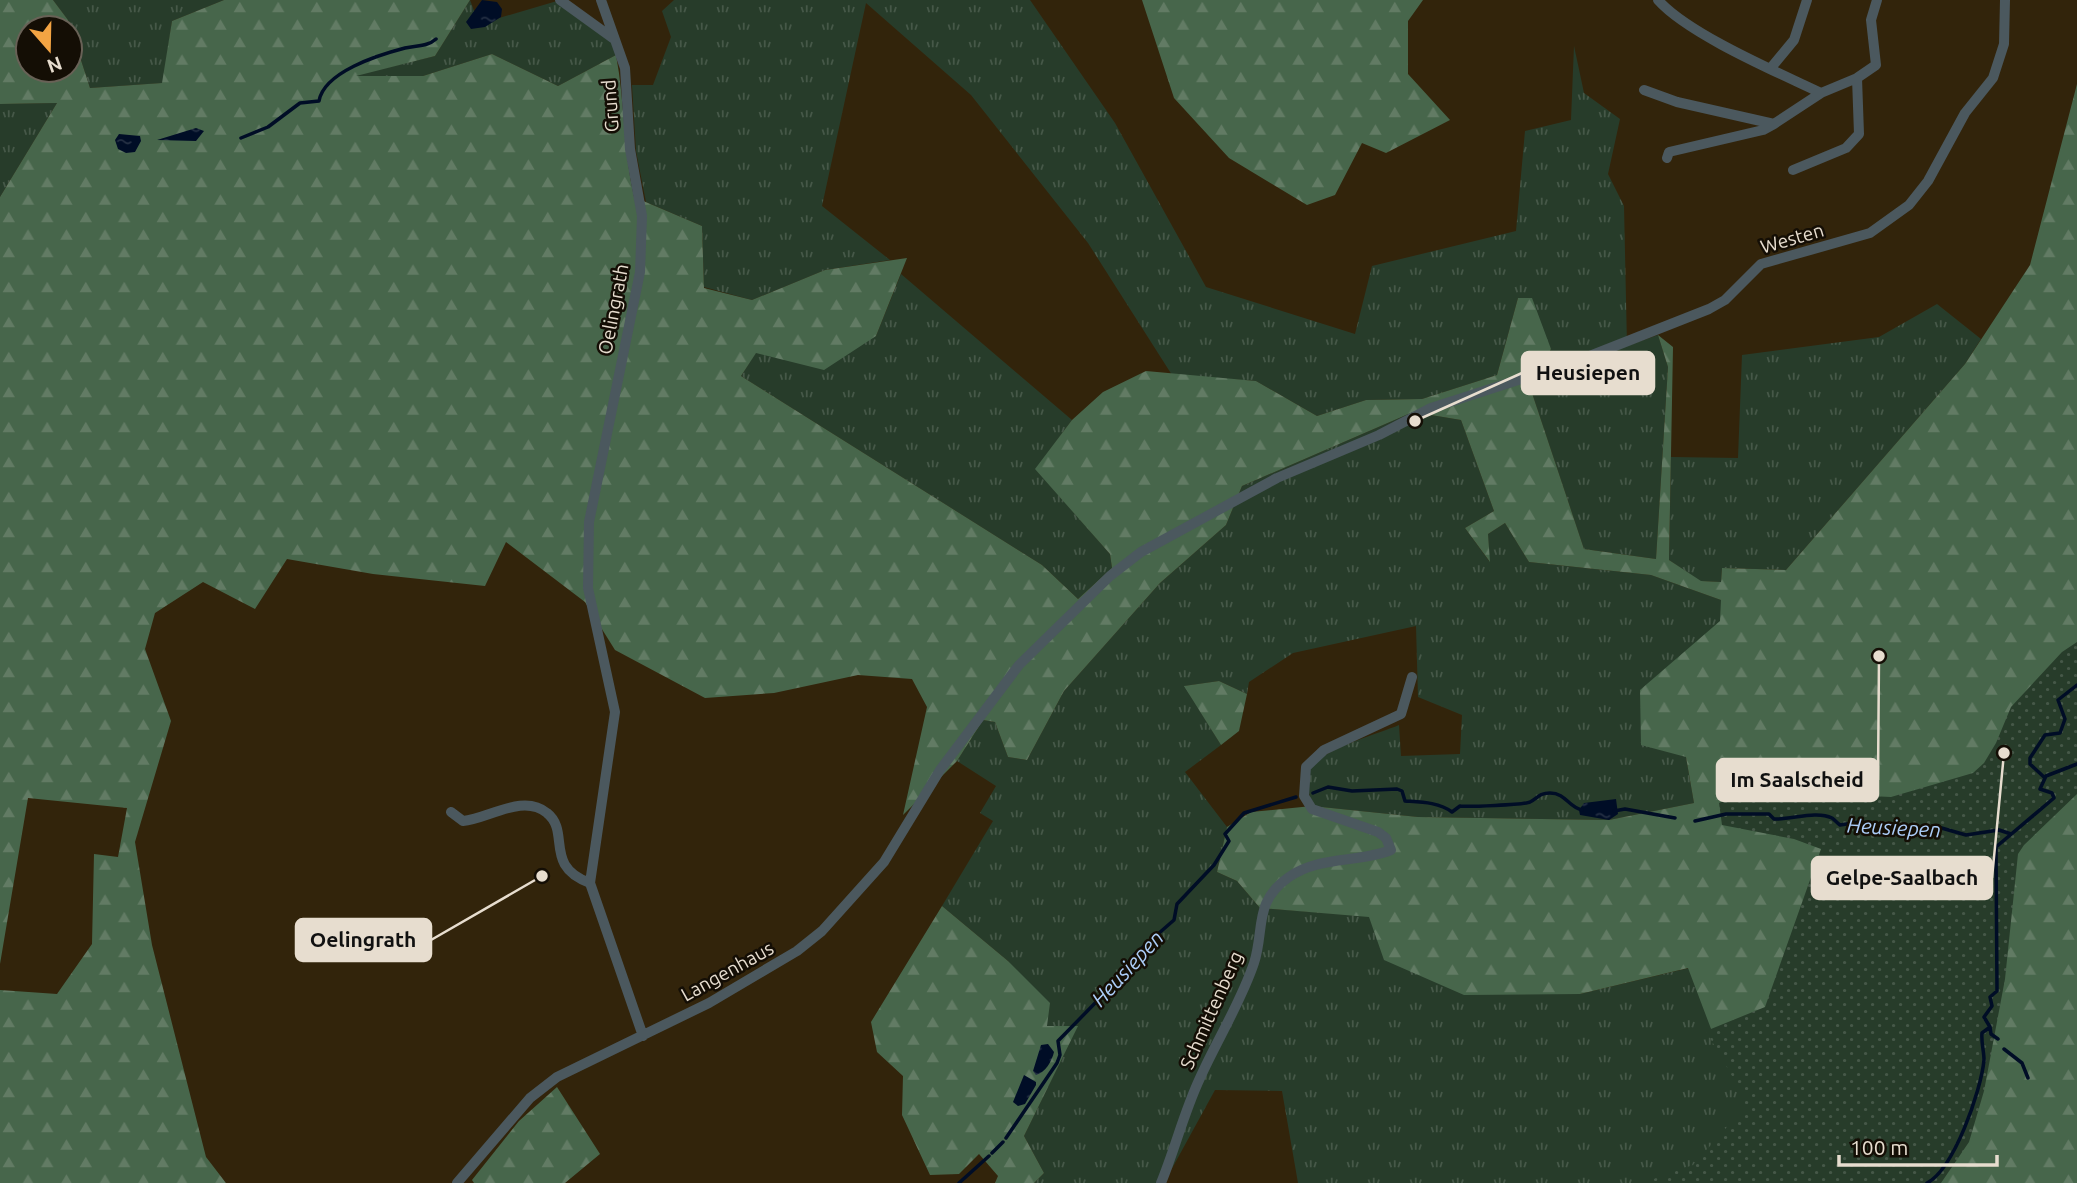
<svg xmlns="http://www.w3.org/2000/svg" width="2077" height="1183" font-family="Ubuntu,sans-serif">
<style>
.grass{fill:url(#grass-tufts)}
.forest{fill:url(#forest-firs);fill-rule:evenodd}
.park{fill:url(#park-dots)}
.water{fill:url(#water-ripples)}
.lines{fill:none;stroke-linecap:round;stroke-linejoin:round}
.stream{stroke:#000d26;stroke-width:3.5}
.minor{stroke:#4b585e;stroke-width:10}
.labels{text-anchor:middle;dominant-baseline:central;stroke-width:5;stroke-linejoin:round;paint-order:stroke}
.street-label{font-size:19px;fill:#e7ddcf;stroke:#140e05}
.water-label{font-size:21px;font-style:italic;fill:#accdf8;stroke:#140e05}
.leader{fill:none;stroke:#e7ddcf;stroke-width:2.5}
.callout-dot{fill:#e7ddcf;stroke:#140e05;stroke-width:2.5}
.callout{fill:#e7ddcf;stroke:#e7ddcf;stroke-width:2.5}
.callout-label{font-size:21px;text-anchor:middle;font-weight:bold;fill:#111}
</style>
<defs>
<pattern id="grass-tufts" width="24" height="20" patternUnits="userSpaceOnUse" patternTransform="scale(1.75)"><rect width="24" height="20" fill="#273c2a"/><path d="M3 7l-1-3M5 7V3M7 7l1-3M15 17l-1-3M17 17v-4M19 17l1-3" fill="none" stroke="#465848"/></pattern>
<pattern id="forest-firs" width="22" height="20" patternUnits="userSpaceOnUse" patternTransform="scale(1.75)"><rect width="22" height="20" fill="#47664b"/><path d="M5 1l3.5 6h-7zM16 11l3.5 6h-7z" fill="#627b64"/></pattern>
<pattern id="park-dots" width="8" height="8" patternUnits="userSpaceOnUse" patternTransform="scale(1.75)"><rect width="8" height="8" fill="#273c2a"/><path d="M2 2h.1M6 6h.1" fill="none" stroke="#465848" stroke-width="1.8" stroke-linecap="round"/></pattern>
<pattern id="water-ripples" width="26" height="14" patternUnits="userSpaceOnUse" patternTransform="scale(1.75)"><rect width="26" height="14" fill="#000d26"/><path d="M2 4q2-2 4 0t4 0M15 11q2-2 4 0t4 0" fill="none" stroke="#253044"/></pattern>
</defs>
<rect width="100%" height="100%" fill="#32240b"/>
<path class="grass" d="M53 0H224L172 21 163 83 90 88 68 20Z
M470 0 479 24 557 1 610 39 616 55 558 86 492 54 423 76H352L435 56Z
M674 0H1030L1115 123 1206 287 1355 334 1372 266 1516 231 1525 131 1571 120 1574 46 1584 93 1620 119 1608 174 1624 206 1627 346 1658 335 1668 367 1656 559 1584 549 1530 387 1551 349 1518 298 1497 375 1422 399 1366 400 1317 416 1256 381 1172 375 1088 243 971 95 866 3 822 206 890 260 825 270 752 300 704 287 702 226 646 202 636 151 632 85H653L671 37 662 11Z
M57 103 0 197V104Z
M901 274 1072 420 1036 469 1110 554 1112 568 1078 599 1042 565 741 376 756 352 876 336Z
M1937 304 1981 339 1965 364 1786 570 1722 568 1721 582 1700 581 1669 560 1671 457 1738 458 1742 355 1879 337Z
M1413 412 1461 420 1494 511 1465 528 1489 561 1488 534 1505 523 1529 562 1651 575 1721 600V621L1640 691 1686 757 1694 803 1609 820 1418 817 1312 806C1309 794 1305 780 1311 768 1322 749 1378 734 1399 725L1401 756 1460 754 1462 715 1418 697 1416 626 1293 653 1249 682 1247 694 1219 681 1185 686 1221 745 1185 772 1227 827 1217 872 1237 881 1260 908 1369 916 1580 994 1689 968 1815 1183H1298L1282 1091 1215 1090 1164 1183H1034L1044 1173 1024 1136 1077 1027H1047L1008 961 942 906 993 821 980 813 996 786 957 761 983 720 995 722 1008 757 1027 760 1064 691 1160 583 1226 525 1242 486Z"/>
<path class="forest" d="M0 0H53L68 20 90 88 162 83 172 21 224 0H470L435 56 356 76H423L492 54 558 86 616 55C625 102 623 150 634 197L702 226 704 288 752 300 825 270 907 258 876 336 824 370 756 353 741 376 1042 565 1078 599 1112 568 1110 554 1035 469 1072 420 1103 392 1146 371 1256 381 1317 416 1366 400 1422 399 1497 375 1518 298H1532L1551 349 1530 387 1584 549 1656 559 1668 367 1658 335 1673 347 1669 560 1701 581 1721 582 1722 568 1786 570 1965 364 2030 265 2077 84V1183H1815L1716 1042 1688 968 1580 994 1464 995 1384 960 1369 917 1260 908 1237 881 1217 872 1227 827 1251 812 1312 806 1418 817 1609 820 1694 803 1686 757 1641 745 1640 690 1720 621 1721 600 1651 575 1529 562 1505 523 1488 534 1490 562 1465 528 1494 511 1461 420 1413 412 1242 486 1226 525 1160 583 1064 691 1027 760 1008 757 995 722 983 720 957 761 903 815 927 707 912 679 858 675 774 693 705 698 615 650 585 602 506 542 485 586 373 574 287 559 255 609 203 582 155 613 145 649 171 721 135 842 152 945 206 1157 226 1183H0V990L57 994 92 944 94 854 118 857 127 808 28 798 0 964V197L57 103 0 104ZM28 28H70V70H28Z
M1142 0H1423L1408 21V74L1450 120 1386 153 1362 143 1335 195 1307 205 1229 158 1174 98Z
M1219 681 1247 694 1239 731 1221 745 1184 686Z
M942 906 1008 961 1050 1003 1047 1026H1078L1024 1136 1044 1173 1034 1183H995L998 1176 979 1154 959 1174 930 1175 902 1115 903 1076 877 1052 871 1022Z
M557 1087 600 1154 565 1183H474L472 1180 519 1121Z"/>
<path class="park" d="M2077 642V794L2024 845 2018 854 2005 979 1984 1091 1969 1142 1941 1183H1642L1693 1165 1744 1108 1743 1095 1706 1031 1765 1007 1821 849 1794 839 1722 825 1719 803 1764 783 1828 794 1891 797 1973 773 1984 763 1996 743 2011 707 2062 652Z"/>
<path class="water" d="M482 0 497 2 502 9 501 17 485 27 471 29 466 22Z
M196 128 204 131 196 141 157 140Z
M119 134 140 136 141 141 135 152 126 153 118 149 115 140Z
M1616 799 1618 814 1609 820 1580 815 1579 810 1584 803Z
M1048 1044 1054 1052C1052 1061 1045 1073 1036 1075L1033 1071 1041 1045Z
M1024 1075 1036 1082V1085L1025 1104 1018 1106 1013 1102Z"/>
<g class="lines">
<path class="stream" d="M241 138 268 127 300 103 319 101C324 72 378 55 405 48 417 45 427 47 436 39
M2045 778 2030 764V758L2045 735 2060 733 2065 719 2058 700 2077 685
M1313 793 1328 787 1352 791 1397 789 1402 791 1405 801C1420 802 1439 802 1452 812L1460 806C1465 807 1525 805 1530 802 1538 798 1539 793 1550 793 1566 793 1568 807 1582 810
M1614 811 1625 809 1675 818
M1695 821 1726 814H1769L1774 819C1791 820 1816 810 1832 818 1835 820 1837 823 1840 825L1860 822 1921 828 1927 832 1938 827 1966 835 1999 830 2011 834
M1990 1027 1991 1034 1998 1039
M2004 1049 2022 1063 2028 1078
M1006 1138 1057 1063 1060 1055 1058 1041 1101 997 1135 954 1174 920 1177 904 1214 865 1229 841 1225 834 1244 813 1296 797
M992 1153 1003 1142
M959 1183 989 1156
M1927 1183C1954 1169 1981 1091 1984 1060 1984 1051 1981 1042 1982 1033L1990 1027 1984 1017 1992 1006 1990 997 1997 991 1996 847 2054 798 2052 793 2040 789 2046 776 2077 764"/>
<path class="minor" d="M560 0 614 39
M601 0 625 68 630 149 642 216 640 272 589 522 588 588 615 712 590 883 643 1036
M1658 0C1688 34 1777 72 1821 93L1857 78 1876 65 1871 20 1877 0
M1770 69 1794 40 1807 0
M1644 90 1677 102 1774 124 1821 93
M1667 158 1669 152 1763 130 1774 124
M1793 170 1846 148 1859 134 1857 78
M451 812 463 821C488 819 523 793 547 813 571 832 543 866 590 883
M457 1183 530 1098 557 1077 709 1003 797 951 822 931 884 862 940 770 1019 665 1110 576 1141 552 1277 478 1379 435 1431 408 1577 361 1709 309 1725 300 1761 264 1870 233 1909 205 1928 181 1965 113 1993 78 2004 44 2005 0
M1161 1183C1175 1149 1184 1112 1200 1078 1217 1040 1241 1002 1254 963 1265 929 1253 902 1289 877 1318 856 1358 863 1391 850L1386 838 1378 832 1312 809 1304 796 1306 767 1324 750 1401 714 1412 677"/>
</g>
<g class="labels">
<g class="street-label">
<text transform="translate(610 106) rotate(-94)">Grund</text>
<text transform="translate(1792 238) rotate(-16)">Westen</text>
<text transform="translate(613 309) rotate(-79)">Oelingrath</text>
<text transform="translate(727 971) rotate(-29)">Langenhaus</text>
<text transform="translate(1211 1010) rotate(-66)">Schmittenberg</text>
</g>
<g class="water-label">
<text transform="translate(1894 827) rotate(3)">Heusiepen</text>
<text transform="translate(1127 968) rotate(-47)">Heusiepen</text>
</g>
</g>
<path class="leader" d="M1415 421L1522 373M1879 656L1878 780M2004 753L1992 878M542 876L431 940"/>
<g class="callout-dot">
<circle cx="1415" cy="421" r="7"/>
<circle cx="1879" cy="656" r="7"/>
<circle cx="2004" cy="753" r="7"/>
<circle cx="542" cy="876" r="7"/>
</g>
<g class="callout">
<rect x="1522" y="352" width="132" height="42" rx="7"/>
<rect x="1717" y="759" width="161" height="42" rx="7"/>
<rect x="1812" y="857" width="180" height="42" rx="7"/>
<rect x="296" y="919" width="135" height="42" rx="7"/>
</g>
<g class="callout-label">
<text x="1588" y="380">Heusiepen</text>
<text x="1797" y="787">Im Saalscheid</text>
<text x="1902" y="885">Gelpe-Saalbach</text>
<text x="363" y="947">Oelingrath</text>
</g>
<g transform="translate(49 49) rotate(160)"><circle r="33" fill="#140e05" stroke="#686156" stroke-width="2"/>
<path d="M0-5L12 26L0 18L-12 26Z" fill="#f3a443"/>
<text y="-10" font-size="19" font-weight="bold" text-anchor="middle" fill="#e7ddcf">N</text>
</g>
<path d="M1839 1155v10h158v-10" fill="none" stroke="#e7ddcf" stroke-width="3.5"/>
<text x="1850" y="1155" font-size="21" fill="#e7ddcf" stroke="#140e05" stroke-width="5" paint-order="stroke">100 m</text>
</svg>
